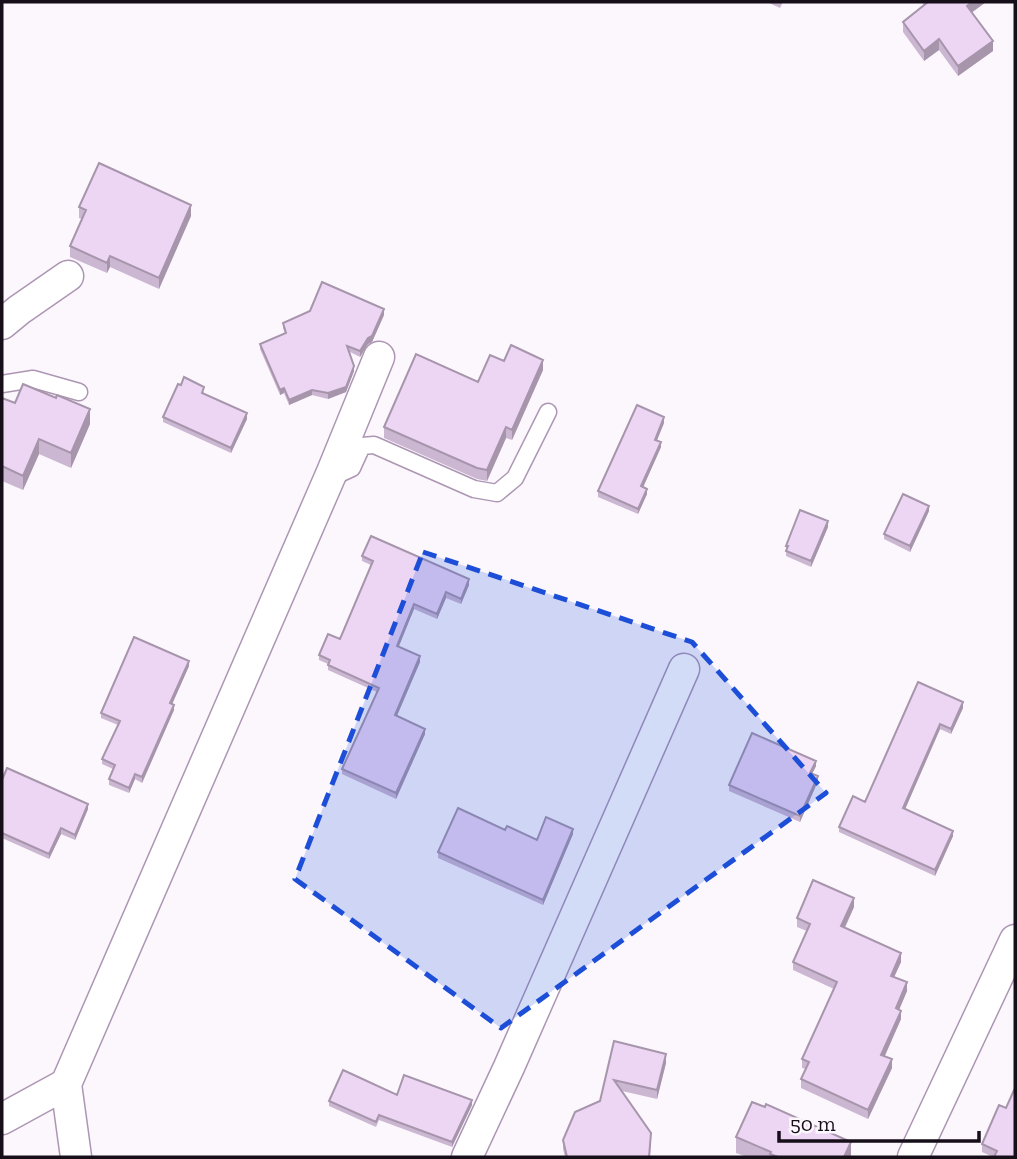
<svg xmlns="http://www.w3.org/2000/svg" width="1017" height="1159" font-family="'Zilla Slab',serif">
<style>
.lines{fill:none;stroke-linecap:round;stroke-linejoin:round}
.service-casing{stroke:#ac96b3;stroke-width:19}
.minor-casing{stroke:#ac96b3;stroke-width:33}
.service{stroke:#fff;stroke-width:16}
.minor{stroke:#fff;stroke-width:30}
.wall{fill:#ccb7d2}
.shaded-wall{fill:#a695ab}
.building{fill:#edd5f4;stroke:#a695ab;stroke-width:2}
.marked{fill:#1d4ed8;fill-opacity:0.2;stroke:#1d4ed8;stroke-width:5;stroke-dasharray:14 9;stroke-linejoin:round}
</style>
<rect width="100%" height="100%" fill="#fcf7fd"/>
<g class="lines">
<g class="service-casing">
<path id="service" d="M2 384 33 379 79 392
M332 472 339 474 352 468 362 446 374 445 474 489 497 493 515 478 548 412"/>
</g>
<g class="minor-casing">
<path id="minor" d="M2 324 19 310 68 276
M2 1119 66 1084
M76 1157 66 1084 332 472 379 357
M467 1157 509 1067 684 669
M913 1157 1015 940"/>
</g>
<use href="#service" class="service"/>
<use href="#minor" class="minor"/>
</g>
<path class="wall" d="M767 2H783L780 8Z
M922 2H986L972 12 993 51 958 76 939 50 924 61 903 32V22L924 5Z
M79 207 191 216 159 289 110 267 107 273 70 257V246L82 219 79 218Z
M384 315 372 342 368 344 360 357 350 352 354 371 346 392 328 399 312 395 289 405 284 393 280 395 260 349V344L285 334 283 328V323Z
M504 361 543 370 512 440 506 438 487 481 477 479 384 438V427L478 382Z
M204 392V394L247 419 231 453 163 422V417Z
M2 398 15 403 90 424 71 468 39 454 23 490 2 481Z
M664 423 657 440 661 447 643 487 647 494 638 514 598 497V491Z
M929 511 910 552 884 539V534Z
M828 527 811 567 786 556V546Z
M362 556 469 585 461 604 446 598 437 619 414 609 398 647 420 662 397 716 425 734 396 799 342 774V769L377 692 328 670V664L319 660V655L340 639 371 565 362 561Z
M189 666 172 704 174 710 142 783 135 779 129 793 109 785V779L113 769 102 764V759L118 725 101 718V713Z
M918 682 963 708 951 734 940 729 905 809 953 836 935 876 839 832V827L865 802Z
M816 766 812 774 818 781 800 822 729 791V785Z
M2 780 88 809 75 840 61 834 49 859 2 838Z
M505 830 537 840 573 834 543 905 438 858V852Z
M854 907 845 928 901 962 894 977 907 991 899 1010 901 1019 885 1056 892 1068 868 1119 801 1088V1079L806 1069 802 1068V1059L834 989 793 970V962L807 931 797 927V918Z
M614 1041 666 1063 657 1099 622 1091 651 1142 650 1157H565L563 1149V1140L600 1101Z
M397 1095 472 1105 452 1147 379 1120 376 1127 329 1106V1101Z
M736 1137 851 1142V1157H747L736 1153Z
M982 1144 1015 1157H993L982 1152Z"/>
<path class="shaded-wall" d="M972 2H986L967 16V6Z
M939 39V50L924 61V51Z
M993 41V51L958 76V66Z
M191 205V216L159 289V278Z
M110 256V267L107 273V263Z
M384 309V315L372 342 368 344 360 357V351Z
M543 360V370L512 440V430Z
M354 366V371L346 392 328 399V393Z
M284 388V393L280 395V390Z
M312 390V395L289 405V400Z
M90 409V424L71 468V453Z
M247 413V419L231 453V448Z
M664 417V423L655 445V440Z
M506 427V438L487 481V470Z
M39 439V454L23 490V476Z
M661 442V447L641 492V486Z
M647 489V494L638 514V509Z
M929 506V511L910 552V546Z
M828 521V527L811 567V561Z
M469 579V585L461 604V599Z
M446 592V598L437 619V614Z
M414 604V609L397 651V646Z
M420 656V662L395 720V715Z
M189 661V666L170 709V703Z
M963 702V708L951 734V729Z
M174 705V710L142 783V777Z
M940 724V729L903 814V808Z
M425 729V734L396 799V793Z
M816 761V766L810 778V773Z
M135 774V779L129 793V788Z
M818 776V781L800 822V816Z
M88 804V809L75 840V835Z
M61 828V834L49 859V854Z
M573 829V834L543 905V900Z
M953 831V836L935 876V870Z
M854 898V907L841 935V926Z
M901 953V962L891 984V976Z
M907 982V991L896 1017V1008Z
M901 1011V1019L881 1064V1055Z
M666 1054V1063L657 1099V1090Z
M892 1059V1068L868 1119V1110Z
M472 1100V1105L452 1147V1142Z
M851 1142V1157H844Z"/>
<path class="building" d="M928 2H972L967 6 993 41 958 66 939 39 924 51 903 22Z
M99 163 191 205 159 278 110 256 107 263 70 246 86 210 79 207Z
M322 282 384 309 372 336 368 338 360 351 347 346 354 366 346 387 328 393 312 390 289 400 284 388 280 390 260 344 286 333 283 323 310 311Z
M511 345 543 360 512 430 506 427 487 470 477 468 384 427 416 354 478 382 490 355 504 361Z
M184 377 204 387 202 393 247 413 231 448 163 417 178 384 181 385Z
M23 384 56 398 57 395 90 409 71 453 39 439 23 476 2 466V398L15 403Z
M637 405 664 417 655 440 661 442 641 486 647 489 638 509 598 491Z
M903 494 929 506 910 546 884 534Z
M800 510 828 521 811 561 786 551 788 546H786Z
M371 536 469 579 461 599 446 592 437 614 414 604 397 646 420 656 395 715 425 729 396 793 342 769 379 688 328 665 330 660 319 655 328 634 340 639 373 561 362 556Z
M134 637 189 661 170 703 174 705 142 777 135 774 129 788 109 779 115 765 102 759 120 721 101 713Z
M918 682 963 702 951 729 940 724 903 808 953 831 935 870 839 827 853 796 865 802Z
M752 733 816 761 810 773 818 776 800 816 729 785Z
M7 768 88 804 75 835 61 828 49 854 2 833V780Z
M458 808 505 830 507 826 537 840 546 817 573 829 543 900 438 852Z
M813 880 854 898 841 926 901 953 891 976 907 982 896 1008 901 1011 881 1055 892 1059 868 1110 801 1079 809 1062 802 1059 837 982 793 962 810 924 797 918Z
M614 1041 666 1054 657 1090 614 1080 651 1133 649 1157H567L563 1140 575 1112 600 1101Z
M343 1070 397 1095 404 1075 472 1100 452 1142 379 1115 376 1122 329 1101Z
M1014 1090H1015V1157H994L997 1151 982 1144 999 1105 1006 1108Z
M752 1102 765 1107 766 1104 851 1142 844 1157H778L770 1154 771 1152 736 1137Z"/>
<path class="marked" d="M423 552 692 642 826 793 501 1028 295 879Z"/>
<rect width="1017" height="1159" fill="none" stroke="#160e19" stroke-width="7"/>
<path d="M779 1131v10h200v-10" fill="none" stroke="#160e19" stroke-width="3.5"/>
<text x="790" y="1131" font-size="21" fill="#160e19" stroke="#fcf7fd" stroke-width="5" paint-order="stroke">50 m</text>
</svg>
